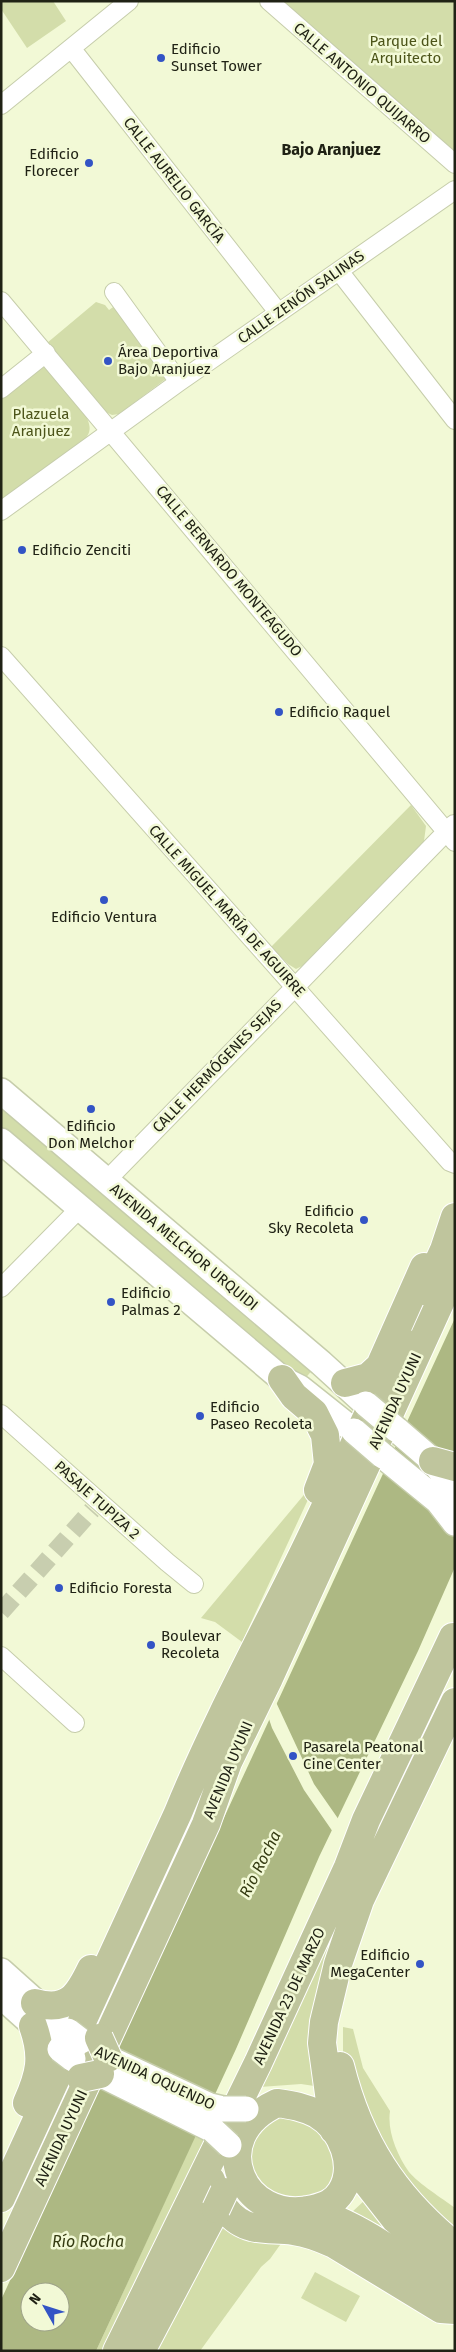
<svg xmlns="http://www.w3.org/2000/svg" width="456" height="2352" font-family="'Fira Sans',sans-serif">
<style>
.green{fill:#d3ddaa}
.water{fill:#adb883;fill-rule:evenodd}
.pier{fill:#f2f9d6}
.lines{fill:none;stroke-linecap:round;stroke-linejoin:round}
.street-tunnel{stroke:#c8ceaf;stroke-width:18;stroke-dasharray:18 9;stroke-linecap:butt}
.street-casing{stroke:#c6cdab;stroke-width:20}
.secondary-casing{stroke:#c6cdab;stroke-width:28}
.primary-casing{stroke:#fff;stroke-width:30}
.street{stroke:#fff;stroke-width:18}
.secondary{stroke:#fff;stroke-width:25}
.primary{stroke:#bfc59d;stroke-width:28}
.secondary-bridge-casing{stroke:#c6cdab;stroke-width:28;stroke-linecap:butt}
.primary-bridge-casing{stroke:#fff;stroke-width:30;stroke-linecap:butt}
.secondary-bridge{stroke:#fff;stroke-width:25}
.primary-bridge{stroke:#bfc59d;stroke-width:28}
.poi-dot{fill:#3354c5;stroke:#f2f9d6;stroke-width:2}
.labels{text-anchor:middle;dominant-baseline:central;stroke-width:5;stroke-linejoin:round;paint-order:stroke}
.park-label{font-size:15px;fill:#4c5419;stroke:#f2f9d6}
.poi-label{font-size:15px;fill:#202215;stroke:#f2f9d6;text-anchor:start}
.street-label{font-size:15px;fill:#202215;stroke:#f2f9d6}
.neighbourhood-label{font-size:16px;font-weight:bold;fill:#202215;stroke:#f2f9d6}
.water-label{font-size:16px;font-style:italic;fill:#353b12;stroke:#f2f9d6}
</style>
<rect width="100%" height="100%" fill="#f2f9d6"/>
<path class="green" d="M1 1H53L66 21 27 48 1 9Z
M280 1H455V153Z
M96 302 105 305 109 310 116 305 167 378 119 414 112 415 100 409 47 343Z
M43 363C53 376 87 409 89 424 91 431 88 436 83 441L1 500V396Z
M411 805 426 826 424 841 302 966 296 969 288 964 271 947Z
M1 1105 314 1368 303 1381 1 1128Z
M318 1478 242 1642 215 1622 201 1618Z
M360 1871 321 2087 301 2084 260 2087Z
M343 2027 353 2029 363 2068 390 2111C387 2131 397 2155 409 2172 419 2184 442 2198 455 2208V2231L406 2186 349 2080 343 2053Z
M292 2115 301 2118 328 2139 338 2167 330 2191 300 2202 265 2189 252 2170 249 2147 265 2119Z
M195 2136 208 2142 108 2351H96Z
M366 2199 450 2276 350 2214Z
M222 2215 285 2238 270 2259 261 2267 200 2351H150Z
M315 2272 360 2296 346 2322 301 2298Z"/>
<path class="water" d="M455 1318V1567L418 1651 319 1857 236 2049 96 2351H1V2300ZM30 2292H60V2322H30Z"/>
<path class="pier" d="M275 1700 314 1784 339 1820 333 1832 304 1790 272 1728 268 1716Z"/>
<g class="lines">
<path class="street-tunnel" d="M1 1612 92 1510"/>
<g class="street-casing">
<path id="street" d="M269 1 455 164
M71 48 278 312
M1 105 129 1
M339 271 455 420
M114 292 179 382
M1 301 455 842
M1 389 46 353
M1 511 179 382 455 190
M1 656 450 1162 455 1164
M106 1181 454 824
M1 1288 80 1208
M1 1414 167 1562 194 1584
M1 1656 75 1723"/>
</g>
<g class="secondary-casing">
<path id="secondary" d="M1 1091 321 1363 366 1404
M1 1141 282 1379 300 1388 354 1431
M397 1430 433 1461 455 1490
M383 1456 438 1501 455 1523
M1 1971 68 2031
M1 1996 48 2038
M108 2058 210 2106 223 2109
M100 2074 213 2130"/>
</g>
<g class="primary-casing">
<path id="primary" d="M425 1291 444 1250 455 1217
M282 1379 294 1396 314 1413 325 1435 328 1464 318 1490
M345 1383 368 1377 380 1366 424 1267
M433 1461 455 1467
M35 2003C68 2012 78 1996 91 1969
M340 2066C359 2142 394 2197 455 2246
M27 2103C40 2074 44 2057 33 2026
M277 2103C292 2105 304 2107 317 2114 343 2129 357 2167 341 2192 334 2203 325 2206 313 2209 242 2226 203 2137 277 2103Z
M334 2130 322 2043 324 2022 338 1964 360 1900 455 1702
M349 2160 395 2219 455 2269
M211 2180C217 2200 230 2222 252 2227 265 2231 280 2228 294 2231 309 2233 321 2238 334 2244L441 2309 455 2310
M1 2198 178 1813C213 1728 255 1650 296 1568 333 1494 366 1417 402 1341
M307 2210C362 2223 410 2265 455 2297
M1 2268 206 1824 228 1762 269 1678 455 1270
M117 2351 258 2063 348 1867 366 1820 453 1637
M141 2351 216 2209"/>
</g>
<use href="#street" class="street"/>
<use href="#secondary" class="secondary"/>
<use href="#primary" class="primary"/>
<g class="secondary-bridge-casing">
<path id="secondary-bridge" d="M366 1404 397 1430
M354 1431 383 1456
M68 2031 81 2041
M60 2049 73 2059
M223 2109H246
M213 2130 229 2145"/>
</g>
<g class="primary-bridge-casing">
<path id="primary-bridge" d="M99 2038 108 2058
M81 2078 100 2074
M216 2209 224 2192"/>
</g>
<use href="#secondary-bridge" class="secondary-bridge"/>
<use href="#primary-bridge" class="primary-bridge"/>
</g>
<g class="poi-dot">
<circle cx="161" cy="58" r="5"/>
<circle cx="89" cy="163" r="5"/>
<circle cx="108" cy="361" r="5"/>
<circle cx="22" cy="550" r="5"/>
<circle cx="279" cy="712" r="5"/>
<circle cx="104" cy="900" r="5"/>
<circle cx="91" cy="1109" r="5"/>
<circle cx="364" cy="1220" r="5"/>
<circle cx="111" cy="1302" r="5"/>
<circle cx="200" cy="1416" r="5"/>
<circle cx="59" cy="1588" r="5"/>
<circle cx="151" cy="1645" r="5"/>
<circle cx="293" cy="1756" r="5"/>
<circle cx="420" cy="1964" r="5"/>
</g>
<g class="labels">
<g class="park-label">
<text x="406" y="41">Parque del<tspan x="406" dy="17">Arquitecto</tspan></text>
<text x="41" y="414">Plazuela<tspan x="41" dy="17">Aranjuez</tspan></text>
</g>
<g class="poi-label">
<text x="171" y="49">Edificio<tspan x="171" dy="17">Sunset Tower</tspan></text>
<text x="79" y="154" text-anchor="end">Edificio<tspan x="79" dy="17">Florecer</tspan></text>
<text x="118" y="352">Área Deportiva<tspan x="118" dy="17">Bajo Aranjuez</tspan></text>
<text x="32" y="550">Edificio Zenciti</text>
<text x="289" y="712">Edificio Raquel</text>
<text x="104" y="917" text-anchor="middle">Edificio Ventura</text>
<text x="91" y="1126" text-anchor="middle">Edificio<tspan x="91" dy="17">Don Melchor</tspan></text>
<text x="354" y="1211" text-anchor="end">Edificio<tspan x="354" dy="17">Sky Recoleta</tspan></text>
<text x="121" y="1293">Edificio<tspan x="121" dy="17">Palmas 2</tspan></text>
<text x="210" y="1407">Edificio<tspan x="210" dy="17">Paseo Recoleta</tspan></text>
<text x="69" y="1588">Edificio Foresta</text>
<text x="161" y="1636">Boulevar<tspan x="161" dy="17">Recoleta</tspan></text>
<text x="303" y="1747">Pasarela Peatonal<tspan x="303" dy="17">Cine Center</tspan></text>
<text x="410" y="1955" text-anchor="end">Edificio<tspan x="410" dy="17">MegaCenter</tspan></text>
</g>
<g class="street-label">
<text transform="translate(362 83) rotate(41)">CALLE ANTONIO QUIJARRO</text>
<text transform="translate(174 180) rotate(52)">CALLE AURELIO GARCÍA</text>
<text transform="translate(301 297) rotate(-35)">CALLE ZENÓN SALINAS</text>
<text transform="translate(229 571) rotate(50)">CALLE BERNARDO MONTEAGUDO</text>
<text transform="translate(227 911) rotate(48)">CALLE MIGUEL MARÍA DE AGUIRRE</text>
<text transform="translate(217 1066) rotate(-46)">CALLE HERMÓGENES SEJAS</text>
<text transform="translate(184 1247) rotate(40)">AVENIDA MELCHOR URQUIDI</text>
<text transform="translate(395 1401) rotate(-65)">AVENIDA UYUNI</text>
<text transform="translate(97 1500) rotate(42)">PASAJE TUPIZA 2</text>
<text transform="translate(228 1770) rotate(-67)">AVENIDA UYUNI</text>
<text transform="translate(289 1996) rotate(-65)">AVENIDA 23 DE MARZO</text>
<text transform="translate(155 2078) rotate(25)">AVENIDA OQUENDO</text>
<text transform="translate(61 2138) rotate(-65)">AVENIDA UYUNI</text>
</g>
<g class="neighbourhood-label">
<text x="331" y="149">Bajo Aranjuez</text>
</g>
<g class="water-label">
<text transform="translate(260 1864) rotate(-63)">Río Rocha</text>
<text x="88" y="2241">Río Rocha</text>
</g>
</g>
<rect width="456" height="2352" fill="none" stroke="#202215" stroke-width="5"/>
<g transform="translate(45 2307) rotate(309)"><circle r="24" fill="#f2f9d6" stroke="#9ea389"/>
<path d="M0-4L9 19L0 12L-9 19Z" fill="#3354c5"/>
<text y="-8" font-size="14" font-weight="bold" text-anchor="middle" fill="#202215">N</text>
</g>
</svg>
